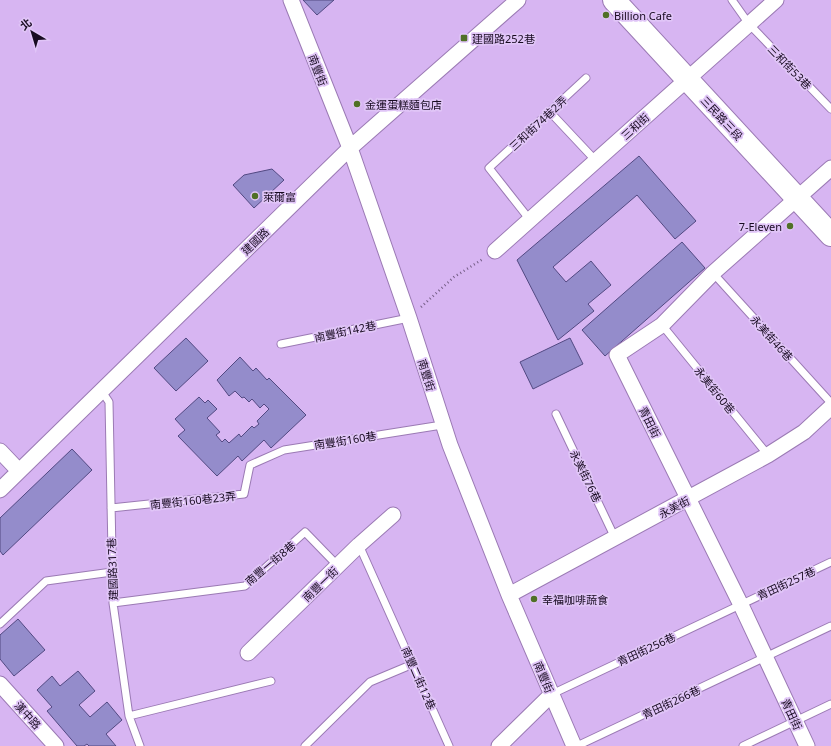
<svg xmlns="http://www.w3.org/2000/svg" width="831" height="746" font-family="'Noto Sans','Noto Sans TC',sans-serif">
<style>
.building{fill:#948ccb;stroke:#524982}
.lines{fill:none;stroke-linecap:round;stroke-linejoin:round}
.service-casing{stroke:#9b7ab4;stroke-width:9}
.minor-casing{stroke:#9b7ab4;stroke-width:17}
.primary-casing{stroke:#9b7ab4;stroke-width:24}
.path{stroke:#755e87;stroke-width:2.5;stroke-dasharray:1 3;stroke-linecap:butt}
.service{stroke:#fff;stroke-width:7}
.minor{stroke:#fff;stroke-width:15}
.primary{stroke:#fff;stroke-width:22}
.poi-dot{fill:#507026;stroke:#e0c5f7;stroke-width:1.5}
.labels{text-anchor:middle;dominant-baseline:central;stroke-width:3.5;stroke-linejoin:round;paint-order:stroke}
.poi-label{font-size:11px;fill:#180b21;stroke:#e0c5f7;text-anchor:start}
.street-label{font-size:11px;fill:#180b21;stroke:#e0c5f7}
</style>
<rect width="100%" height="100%" fill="#d7b5f2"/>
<path class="building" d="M303 0H334L317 15Z
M639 156 696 221 675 239 637 195 553 267 566 282 591 261 611 285 588 304 594 311 558 340 517 260Z
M272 169 284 180 254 208 233 185 244 175Z
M682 242 705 268 605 356 582 330Z
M186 338 208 361 176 391 154 368Z
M570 338 583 364 533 389 520 362Z
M240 357 253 371 256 368 267 380 269 378 306 415 271 448 264 440 242 461 238 456 217 476 178 436 185 430 175 419 199 397 205 403 208 400 217 409 207 418 220 432 216 435 222 442 225 439 229 443 239 434 241 437 252 426 254 428 259 424 257 421 269 409 264 404 260 408 252 399 249 402 244 397 242 398 235 391 229 396 217 380Z
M72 449 92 470 3 555 0 551V518Z
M18 619 45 650 14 676 0 659V635Z
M78 671 95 691 79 705 90 717 107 702 122 720 106 734 116 746H89L87 744 84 746H77L47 711 52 707 37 690 52 676 60 686Z"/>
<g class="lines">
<g class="service-casing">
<path id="service" d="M732 0 749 24 831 109
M550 112 596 161
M530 220 489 168 586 78
M713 273 831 403
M662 325 768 455
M281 344 409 318
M101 390 109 402 113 603 129 716 140 746
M556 414 615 538
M111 508 244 494 250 465 284 450 442 425
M359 545 449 746
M113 603 245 586 305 532 338 566
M0 624 46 581 112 572
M552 694 831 562
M129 716 271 681
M305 746 370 682 413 664
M577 746 831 626
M743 746 831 704"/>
</g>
<g class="minor-casing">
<path id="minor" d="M291 0 350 148 409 318 450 445 509 595 574 746
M495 251 776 0
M0 451 19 471
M0 490 350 148 518 0
M509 595 768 455 804 432 831 407
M248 653 359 545 393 515
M0 684 56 746
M499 746 552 694
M807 746 741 605 617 355 662 325 713 273 831 168"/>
</g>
<g class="primary-casing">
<path id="primary" d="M614 0 831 235"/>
</g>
<path class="path" d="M421 307 454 277 483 259"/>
<use href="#service" class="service"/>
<use href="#minor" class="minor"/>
<use href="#primary" class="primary"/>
</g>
<g class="poi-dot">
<circle cx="606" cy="15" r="4"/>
<rect x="460" y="34" width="8" height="8" rx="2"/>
<circle cx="357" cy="104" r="4"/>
<circle cx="255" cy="196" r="4"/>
<circle cx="790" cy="226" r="4"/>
<circle cx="534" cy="599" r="4"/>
</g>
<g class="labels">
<g class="poi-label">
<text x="614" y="15">Billion Cafe</text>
<text x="472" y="38">建國路252巷</text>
<text x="365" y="104">金運蛋糕麵包店</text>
<text x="263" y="196">萊爾富</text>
<text x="782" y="226" text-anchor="end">7-Eleven</text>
<text x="542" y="599">幸福咖啡蔬食</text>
</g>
<g class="street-label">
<text transform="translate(790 67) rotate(46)">三和街53巷</text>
<text transform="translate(318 70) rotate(69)">南豐街</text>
<text transform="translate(722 118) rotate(47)">三民路三段</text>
<text transform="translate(538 123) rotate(-43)">三和街74巷2弄</text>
<text transform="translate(635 126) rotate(-42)">三和街</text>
<text transform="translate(255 241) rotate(-44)">建國路</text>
<text transform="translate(345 331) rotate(-12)">南豐街142巷</text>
<text transform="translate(772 338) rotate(48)">永美街46巷</text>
<text transform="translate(427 375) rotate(73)">南豐街</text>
<text transform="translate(715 390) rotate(51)">永美街60巷</text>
<text transform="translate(650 422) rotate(63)">青田街</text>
<text transform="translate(345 440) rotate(-9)">南豐街160巷</text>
<text transform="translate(586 476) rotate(64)">永美街76巷</text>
<text transform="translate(193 500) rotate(-6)">南豐街160巷23弄</text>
<text transform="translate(674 507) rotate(-28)">永美街</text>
<text transform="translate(270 563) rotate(-40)">南豐一街8巷</text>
<text transform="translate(112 569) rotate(-92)">建國路317巷</text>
<text transform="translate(786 583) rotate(-25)">青田街257巷</text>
<text transform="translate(320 584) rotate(-44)">南豐一街</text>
<text transform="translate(646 649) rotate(-25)">青田街256巷</text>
<text transform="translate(544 677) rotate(67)">南豐街</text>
<text transform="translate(419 678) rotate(66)">南豐二街12巷</text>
<text transform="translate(671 702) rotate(-25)">青田街266巷</text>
<text transform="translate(792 714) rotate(65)">青田街</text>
<text transform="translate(28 715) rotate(48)">漢中路</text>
</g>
</g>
<g transform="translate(32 32) rotate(322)" stroke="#e0c5f7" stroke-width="3" paint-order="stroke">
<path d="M0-3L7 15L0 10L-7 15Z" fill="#180b21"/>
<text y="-6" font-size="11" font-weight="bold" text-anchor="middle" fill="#180b21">北</text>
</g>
</svg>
